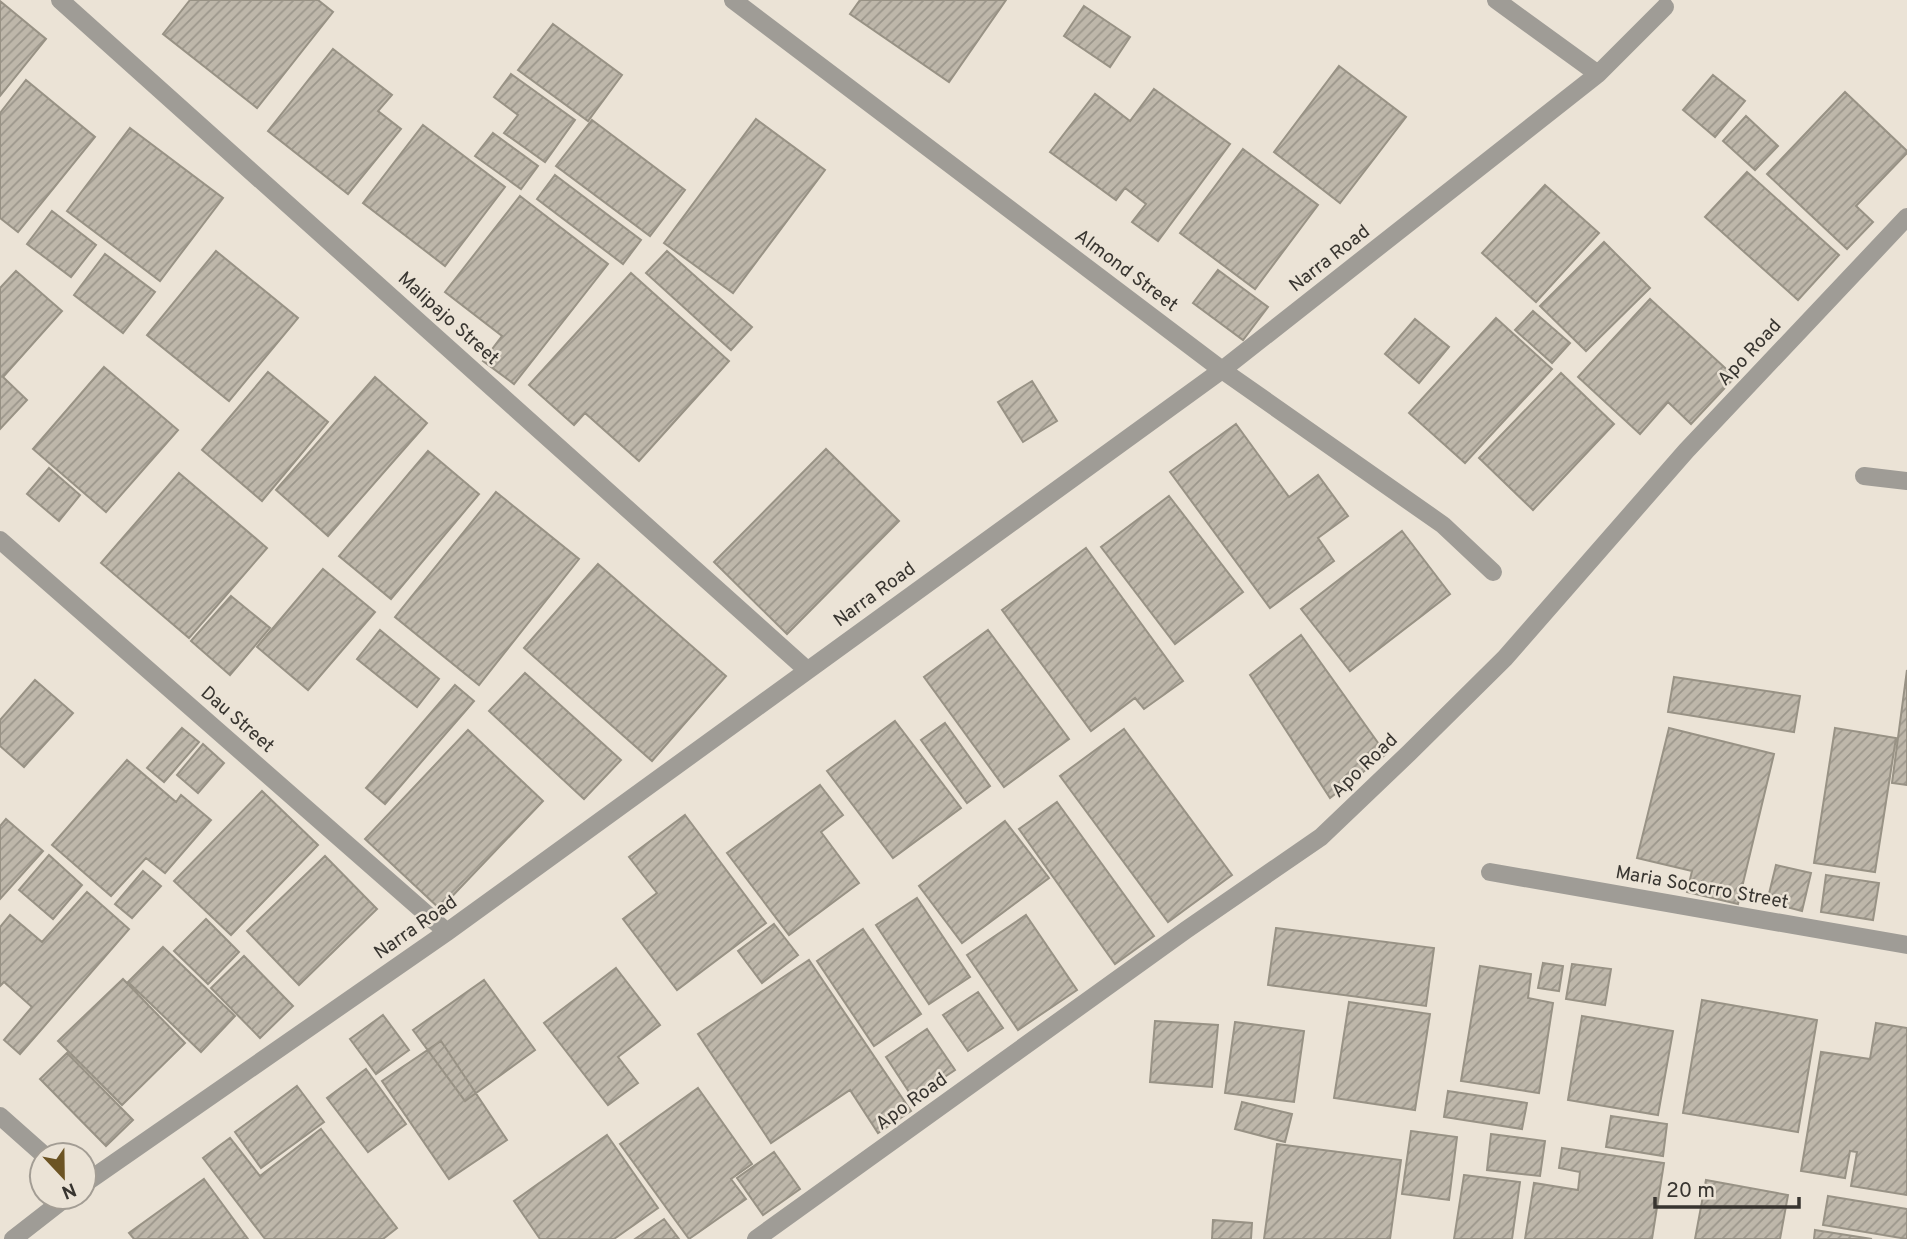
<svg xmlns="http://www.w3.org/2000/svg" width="1907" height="1239" font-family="Overpass,sans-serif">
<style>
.building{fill:url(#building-hatch);stroke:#989285;stroke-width:2}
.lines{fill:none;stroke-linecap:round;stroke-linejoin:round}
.minor{stroke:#9f9c96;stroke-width:18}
.labels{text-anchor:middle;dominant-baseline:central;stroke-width:5;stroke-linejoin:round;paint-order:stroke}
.street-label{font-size:19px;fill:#383530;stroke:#ebe3d6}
</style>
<defs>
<pattern id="building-hatch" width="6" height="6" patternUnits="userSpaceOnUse" patternTransform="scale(1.75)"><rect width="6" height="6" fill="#beb7aa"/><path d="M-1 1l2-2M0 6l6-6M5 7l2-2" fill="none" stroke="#9b968b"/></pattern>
</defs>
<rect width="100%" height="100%" fill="#ebe3d6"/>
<path class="building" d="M190 0H318L333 12 257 108 163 34Z
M860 0H1006L949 82 850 14Z
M0 1 46 39 0 96Z
M1084 6 1130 37 1110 67 1064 36Z
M553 24 622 75 588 121 518 70Z
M333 49 392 95 378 111 401 129 348 194 268 131Z
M1339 66 1406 117 1340 203 1274 152Z
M511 74 575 120 545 162 504 133 518 115 494 97Z
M1713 75 1745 101 1715 137 1683 110Z
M26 80 95 137 18 232 0 218V113Z
M1154 89 1230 144 1158 241 1132 222 1146 204 1125 188 1116 200 1050 152 1095 94 1130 121Z
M1845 92 1907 151V153L1856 206 1873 222 1847 249 1767 174Z
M1746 116 1778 146 1755 170 1723 141Z
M756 119 825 170 733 293 664 243Z
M592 120 685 190 650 236 556 166Z
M423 125 505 187 445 266 363 203Z
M130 128 223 198 160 281 67 211Z
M493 133 538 166 521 189 475 156Z
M1243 149 1318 205 1255 289 1180 233Z
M1747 172 1839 255 1798 300 1705 217Z
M555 175 641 240 623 264 537 199Z
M1545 185 1599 233 1536 302 1482 253Z
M520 196 608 264 514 384 483 361 502 336 445 292Z
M52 211 96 245 71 277 27 244Z
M1604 242 1650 288 1586 351 1540 306Z
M216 251 298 318 229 401 147 335Z
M667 251 752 327 731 350 646 273Z
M105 254 155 292 123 333 74 295Z
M1218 270 1268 307 1243 340 1193 303Z
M16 271 62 311 3 377 27 400 0 429V288Z
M631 273 729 361 639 461 585 413 574 425 529 385Z
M1650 299 1735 377 1691 424 1668 402 1640 434 1578 377Z
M1533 311 1570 343 1552 363 1515 330Z
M1496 318 1552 369 1465 463 1409 413Z
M1415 319 1449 347 1419 383 1385 354Z
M104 367 178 430 106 512 33 449Z
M268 372 328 422 262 501 202 450Z
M1561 373 1614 424 1533 510 1479 458Z
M375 377 427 423 328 536 276 490Z
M1032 381 1057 421 1023 442 998 402Z
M1236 424 1289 497 1318 475 1348 516 1318 538 1334 561 1270 608 1170 472Z
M826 449 899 521 787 634 714 562Z
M428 451 479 494 391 599 339 556Z
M49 468 80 495 59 521 27 494Z
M179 473 267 548 189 638 101 563Z
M496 492 579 559 479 685 395 617Z
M1169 496 1243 592 1175 644 1101 547Z
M1402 531 1450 594 1350 671 1301 609Z
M1086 548 1183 681 1144 709 1135 698 1091 731 1002 610Z
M598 564 726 676 652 761 524 648Z
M323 569 375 612 308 690 257 647Z
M231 596 270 628 230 675 191 641Z
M380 630 439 679 417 707 357 659Z
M988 630 1069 739 1004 787 924 677Z
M1301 635 1386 754 1330 798 1250 675Z
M1907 670V785L1892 783Z
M525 673 621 760 584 799 489 711Z
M1674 677 1800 696 1794 732 1668 712Z
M35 680 73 713 24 767 0 746V720Z
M455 685 474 701 385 804 366 788Z
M895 721 961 808 893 858 827 771Z
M945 723 990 786 967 803 921 740Z
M182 728 199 742 164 782 147 768Z
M1669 728 1774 754 1738 904 1687 892 1692 871 1637 858Z
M1835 728 1896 738 1875 872 1814 863Z
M1124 729 1232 875 1168 922 1060 776Z
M468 730 543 801 440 909 365 839Z
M203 744 224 763 198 793 177 775Z
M127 760 176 802 181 795 211 820 165 873 146 858 111 896 52 845Z
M820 785 843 815 821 832 859 883 789 935 727 853Z
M262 791 318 845 231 935 174 881Z
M1057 802 1154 936 1115 964 1019 829Z
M685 815 766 923 677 990 623 919 657 893 629 857Z
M6 819 43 851 0 899V826Z
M1005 821 1049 878 962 943 919 886Z
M49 855 82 885 53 919 19 890Z
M325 856 377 909 299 985 247 931Z
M1776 865 1811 873 1802 911 1767 902Z
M143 871 161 886 132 918 115 904Z
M1826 875 1879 883 1873 920 1821 912Z
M87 892 129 929 20 1054 4 1040 32 1007 4 982 0 986V927L10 915 42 942Z
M917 898 970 977 929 1004 876 925Z
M1026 915 1077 990 1018 1030 967 955Z
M206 919 239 952 208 984 174 951Z
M774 924 798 955 762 983 738 951Z
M1276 928 1434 948 1426 1006 1268 985Z
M863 929 921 1014 874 1046 817 961Z
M163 947 235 1016 201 1052 128 982Z
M244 956 293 1006 260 1038 211 988Z
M809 960 911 1111 878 1133 850 1090 771 1143 698 1034Z
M1543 963 1563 966 1559 991 1538 988Z
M1572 964 1611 969 1605 1005 1566 999Z
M1480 966 1531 974 1528 998 1553 1003 1539 1093 1461 1081Z
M616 968 660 1025 618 1057 638 1083 608 1105 544 1023Z
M123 979 185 1043 122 1105 58 1041Z
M484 980 535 1050 465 1101 413 1030Z
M978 992 1003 1028 968 1051 943 1015Z
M1702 1000 1817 1020 1798 1132 1683 1113Z
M1349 1002 1430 1014 1415 1110 1334 1098Z
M383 1015 409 1050 376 1074 350 1039Z
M1582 1016 1673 1031 1658 1115 1568 1100Z
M1155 1021 1218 1025 1212 1087 1150 1082Z
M1235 1022 1304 1031 1294 1102 1225 1093Z
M1876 1023 1907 1028V1195L1851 1186 1857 1152 1850 1151 1845 1178 1801 1171 1821 1052 1870 1059Z
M927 1029 955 1070 913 1098 886 1057Z
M441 1041 507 1140 449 1179 382 1081Z
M67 1053 133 1120 106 1146 40 1079Z
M366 1069 406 1124 368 1152 327 1098Z
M297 1086 324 1122 261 1168 235 1132Z
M698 1088 752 1164 731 1179 746 1199 689 1239 620 1144Z
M1448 1091 1527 1103 1522 1129 1444 1117Z
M1242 1102 1292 1114 1285 1142 1235 1129Z
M1611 1116 1667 1124 1663 1156 1606 1147Z
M321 1129 397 1228 383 1239H265L203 1158 230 1138 260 1176Z
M1411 1131 1457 1137 1449 1200 1402 1194Z
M1491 1134 1545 1141 1540 1176 1487 1170Z
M607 1135 658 1208 614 1239H540L514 1201Z
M1277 1144 1401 1160 1390 1239H1264Z
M1562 1148 1664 1163 1652 1239H1525L1534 1183 1578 1190 1580 1172 1559 1168Z
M774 1152 800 1189 763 1215 737 1178Z
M1464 1175 1520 1182 1512 1239H1454Z
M204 1179 248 1239H134L129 1233Z
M1706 1180 1788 1195 1780 1239H1695Z
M1828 1196 1907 1209V1239L1823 1225Z
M664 1219 679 1239H635Z
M1213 1220 1252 1223 1251 1239H1212Z
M1815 1230 1872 1239H1814Z"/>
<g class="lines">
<path class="minor" d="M60 0 807 670
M733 0 1222 370 1443 525 1493 572
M1496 0 1598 74
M1864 476 1907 481
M0 540 447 932
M1490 872 1907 945
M0 1116 44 1155
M84 1184 447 932 1222 370 1598 74 1665 7
M13 1239 67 1197
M756 1239 1186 930 1321 837 1409 753 1505 658 1686 451 1907 217"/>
</g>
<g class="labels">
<g class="street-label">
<text transform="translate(1330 259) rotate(-38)">Narra Road</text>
<text transform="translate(1126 271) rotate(37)">Almond Street</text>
<text transform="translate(448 319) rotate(42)">Malipajo Street</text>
<text transform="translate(1750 353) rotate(-47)">Apo Road</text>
<text transform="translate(875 595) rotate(-36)">Narra Road</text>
<text transform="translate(237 720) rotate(41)">Dau Street</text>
<text transform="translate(1365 766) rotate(-44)">Apo Road</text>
<text transform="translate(1702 888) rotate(10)">Maria Socorro Street</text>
<text transform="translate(416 928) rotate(-35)">Narra Road</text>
<text transform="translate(912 1102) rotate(-36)">Apo Road</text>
</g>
</g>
<g transform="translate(63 1176) rotate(158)"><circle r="33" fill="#ebe3d6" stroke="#a39d94" stroke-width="2"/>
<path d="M0-5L12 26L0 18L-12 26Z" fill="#6c5424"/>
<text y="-10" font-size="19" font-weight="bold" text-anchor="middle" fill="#383530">N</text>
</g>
<path d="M1655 1197v10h144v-10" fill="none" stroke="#383530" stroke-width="3.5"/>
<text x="1666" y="1197" font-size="21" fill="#383530" stroke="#ebe3d6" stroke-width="5" paint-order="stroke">20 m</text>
</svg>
